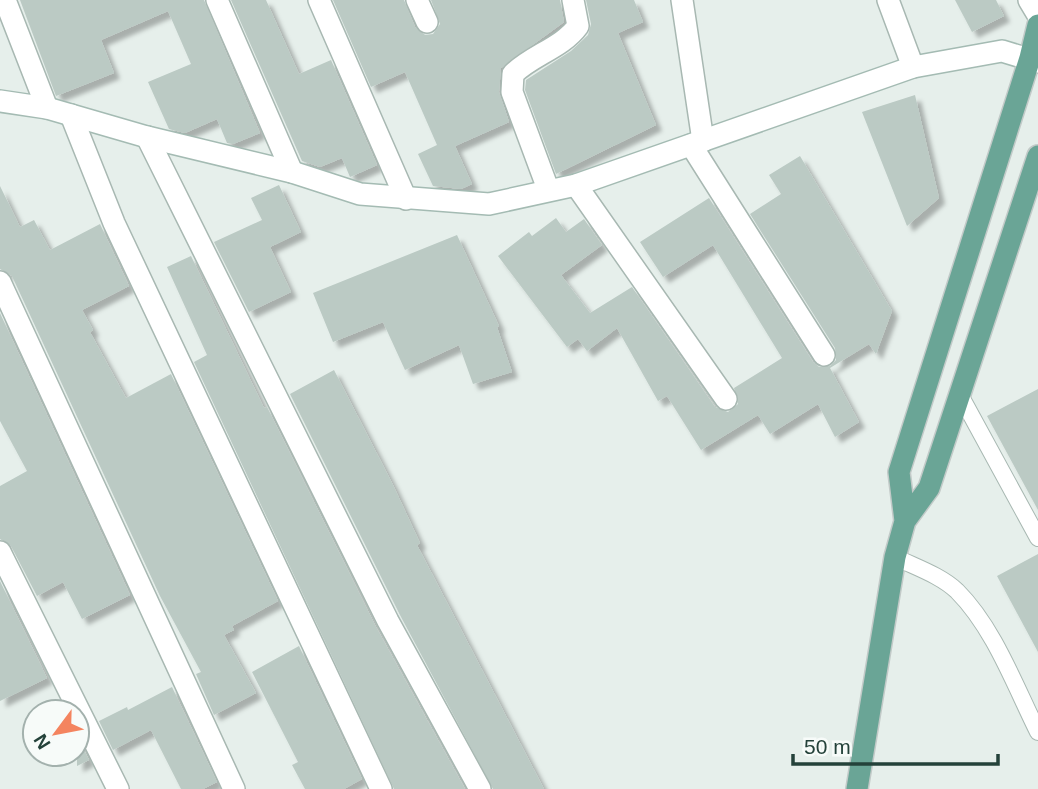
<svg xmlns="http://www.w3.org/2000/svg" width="1038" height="789" font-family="Helvetica,sans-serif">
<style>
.building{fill:#bbcac4;filter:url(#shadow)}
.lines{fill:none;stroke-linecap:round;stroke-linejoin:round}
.lane-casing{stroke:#a8b8b2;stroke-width:18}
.street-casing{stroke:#a8b8b2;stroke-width:24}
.secondary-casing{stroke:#a4bbb3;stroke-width:24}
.primary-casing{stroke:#c2cac8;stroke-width:24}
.lane{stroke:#fff;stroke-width:16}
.street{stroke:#fff;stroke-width:21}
.secondary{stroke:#fff;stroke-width:21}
.primary{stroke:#6aa596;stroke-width:21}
</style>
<defs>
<filter id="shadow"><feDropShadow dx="6" dy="6" stdDeviation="2" flood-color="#0004"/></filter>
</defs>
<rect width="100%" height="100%" fill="#e6efeb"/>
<path class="building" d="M20 0H204L260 133 233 144 227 143 217 119 185 133 169 129 148 82 191 64 168 11 101 40 114 73 56 96Z
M231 0H266L299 74 331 60 377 165 350 177 342 158 320 167 302 161Z
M333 0H404L415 27 425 35 433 34 440 24 431 0H560L564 22 501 68 499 92 509 122 455 146 472 184 461 189 433 186 418 154 437 145 405 72 371 87Z
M586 0H634L643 22 618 33 656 125 556 174 525 90 526 80 571 51 588 35 591 24Z
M955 0H996L1004 16 972 32Z
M915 95 939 198 907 226 862 112Z
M800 156 892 311 876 354 869 344 830 368 859 422 835 437 818 404 770 434 758 415 701 450 667 396 658 401 617 328 587 351 578 339 567 347 498 256 529 232 532 236 556 218 566 232 584 219 602 245 561 275 590 313 632 287 715 407 728 412 738 404 734 388 782 358 713 245 663 277 640 242 709 198 813 362 819 367 830 366 836 360 835 348 750 214 781 194 769 175Z
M279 185 301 232 270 247 291 292 249 312 214 242 262 220 251 198Z
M0 186 20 227 34 220 50 250 100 224 129 286 82 310 93 330 90 332 126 398 171 374 278 601 232 626 234 630 224 635 256 693 214 715 196 674 201 672 160 596 12 276 0 269Z
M457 235 499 326 497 327 512 372 473 384 459 345 405 370 383 322 333 342 313 293Z
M191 256 264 408 267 407 376 627 465 789H394L194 362 207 355 167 267Z
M0 313 130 595 82 619 63 582 37 596 11 546 0 539V486L27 471 0 421Z
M334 370 393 485 420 543 417 545 544 789H493L400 615 290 394Z
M1038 389V510L987 416Z
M1038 554V652L997 576Z
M0 581 47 678 0 701Z
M299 646 362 779 344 789H305L292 765 298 762 252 672Z
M172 687 217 782 203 789H181L151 730 113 750 99 721 127 707 128 710Z
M77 736 89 760 77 766Z"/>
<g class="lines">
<g class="lane-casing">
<path id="lane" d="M959 393 1038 538
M895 557C915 567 940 575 957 591 994 628 1015 686 1038 732"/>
</g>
<g class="street-casing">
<path id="street" d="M5 0 47 108
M217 0 292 172
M319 0 406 199
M417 0 427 22
M682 0 703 141
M888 0 913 67
M1029 0 1038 15
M71 115 114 223 381 789
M147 137 388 621 480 789
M691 145 824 355
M576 185 726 399
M548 189 512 92 513 74C532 55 562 48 578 26L573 0
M0 282 234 789
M0 552 118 789"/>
</g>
<g class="secondary-casing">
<path id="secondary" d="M0 101 47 108 147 137 292 172 360 194 489 204 576 185 913 67 1002 51 1038 62"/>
</g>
<g class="primary-casing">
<path id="primary" d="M905 521 899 472 1030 58 1038 25
M857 789 895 557 905 521 929 488 1038 156"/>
</g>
<use href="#lane" class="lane"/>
<use href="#street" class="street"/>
<use href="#secondary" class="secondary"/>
<use href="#primary" class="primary"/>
</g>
<g transform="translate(56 733) rotate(238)"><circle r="33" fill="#f7fbf9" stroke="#a3b1ad" stroke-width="2"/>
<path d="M0-5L12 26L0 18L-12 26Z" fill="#f4845f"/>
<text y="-10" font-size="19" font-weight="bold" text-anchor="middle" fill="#24423a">N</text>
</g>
<path d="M793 754v10h205v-10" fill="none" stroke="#24423a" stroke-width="3.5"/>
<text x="804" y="754" font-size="21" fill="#24423a" stroke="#f7fbf9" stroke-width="5" paint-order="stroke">50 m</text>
</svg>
